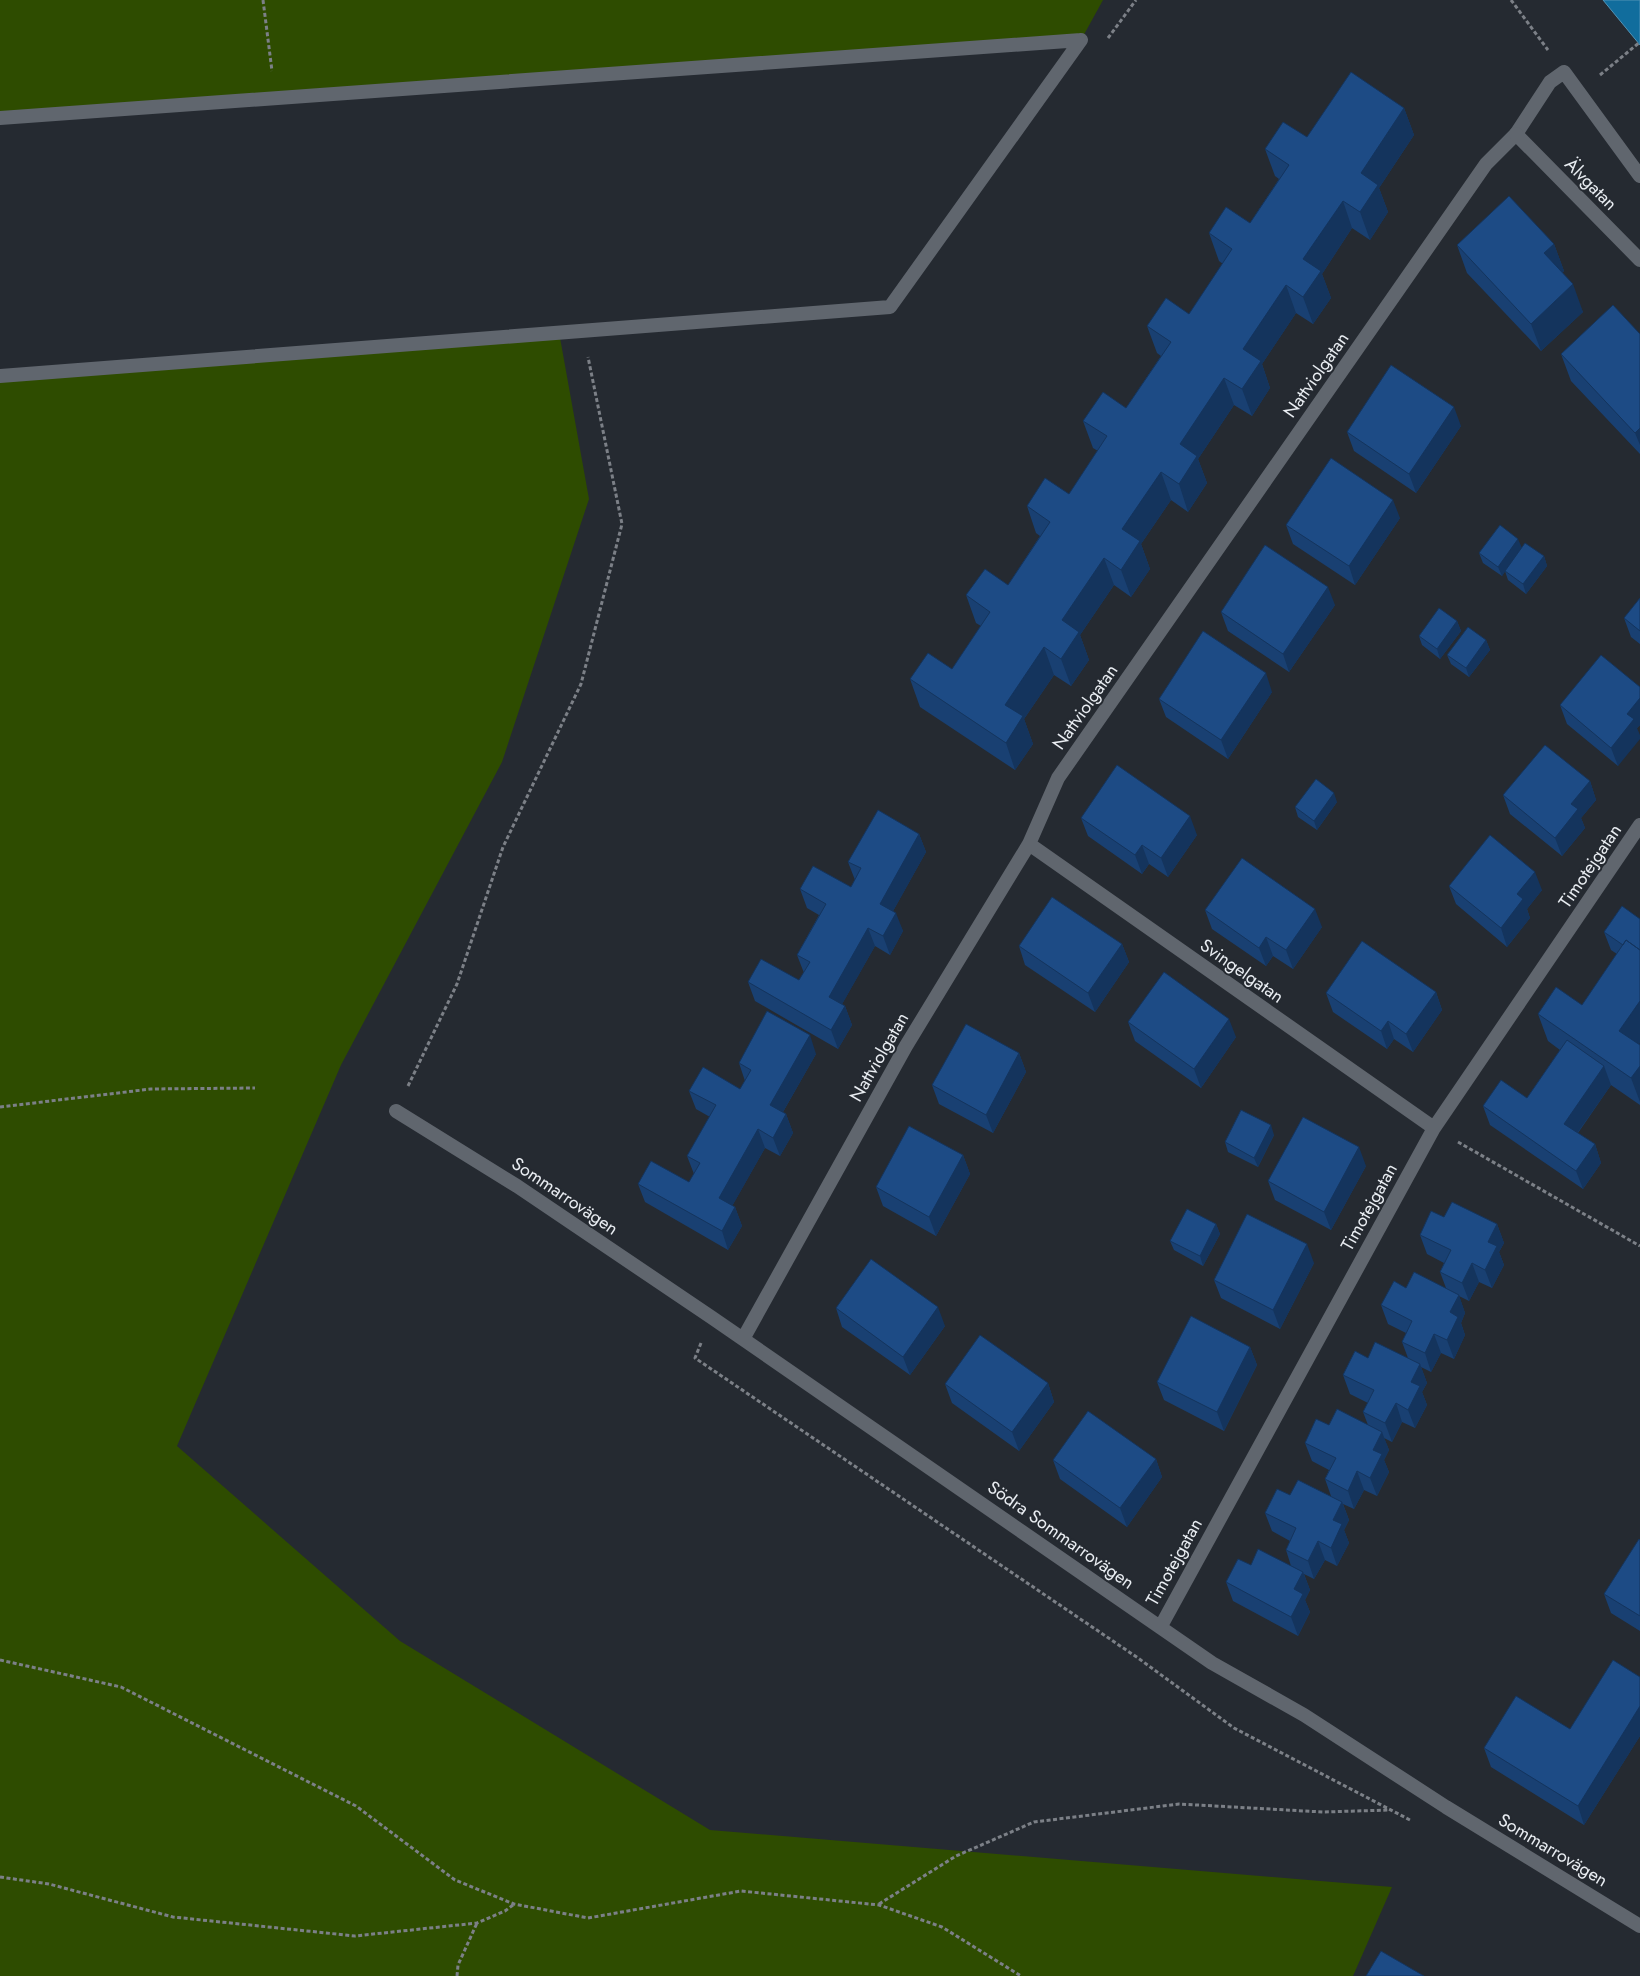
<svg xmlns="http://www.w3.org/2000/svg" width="1640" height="1976" font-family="Jost,sans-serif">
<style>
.green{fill:#2e4c00}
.water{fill:#116d9d;stroke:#5293b6}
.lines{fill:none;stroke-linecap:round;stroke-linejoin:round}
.path{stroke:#7c8087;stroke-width:3;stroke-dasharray:4 2.5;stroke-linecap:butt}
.service{stroke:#60666e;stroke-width:14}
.minor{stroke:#60666e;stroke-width:14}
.tertiary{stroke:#60666e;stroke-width:14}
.wall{fill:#194072}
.shaded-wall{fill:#14345d}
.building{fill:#1d4b85;stroke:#14345d}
.labels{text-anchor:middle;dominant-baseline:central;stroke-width:4;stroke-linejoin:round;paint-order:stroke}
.street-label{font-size:18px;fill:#e9edf2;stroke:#252a31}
</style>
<rect width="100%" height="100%" fill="#252a31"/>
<path class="green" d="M0 0H1103L1081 40 0 118Z
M559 332 589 499 502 762 341 1065 177 1446 400 1641 710 1830 1392 1887 1353 1976H0V376Z"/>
<path class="water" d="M1603 0H1640V45Z"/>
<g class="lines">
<path class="path" d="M263 0 272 71
M1511 0 1548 50
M1108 38 1136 0
M1600 75 1640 42
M408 1086 457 984 503 847 581 684 622 524 588 357
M0 1107 151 1089 255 1088
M1458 1142 1640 1246
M701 1343 695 1358 1138 1658 1234 1728 1410 1820
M0 1660 121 1687 356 1806 455 1880 514 1904 588 1918 741 1891 879 1905 942 1927 1021 1976
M0 1877 49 1884 173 1917 355 1936 477 1923 505 1911 513 1905
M879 1904 956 1856 1034 1822 1179 1804 1323 1812 1391 1810
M457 1976 458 1965 477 1923"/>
<path class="service" d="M0 118 1081 40
M1516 134 1550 82 1564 72 1640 176
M0 376 890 307 1081 40"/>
<path class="minor" d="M1029 844 1434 1128
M396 1111 517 1186 711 1317 1212 1663 1304 1715 1446 1807 1640 1926
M743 1339 906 1046 1029 844 1058 778 1486 164 1516 134
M1161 1626 1434 1128 1640 825"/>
<path class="tertiary" d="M1516 134 1640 260"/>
</g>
<path class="wall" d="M1404 108 1414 135 1379 188 1388 212 1370 240 1352 228 1322 274 1331 298 1313 324 1296 313 1262 364 1270 388 1252 416 1234 405 1198 459 1207 483 1188 512 1171 500 1141 544 1150 569 1131 597 1114 585 1080 635 1089 660 1071 686 1054 675 1024 719 1033 744 1015 770 920 707 910 679 952 669 981 626 976 623 966 595 1008 585 1040 536 1036 533 1027 506 1069 494 1098 451 1093 448 1083 421 1126 408 1161 356 1157 353 1147 326 1189 314 1223 264 1219 261 1209 233 1250 223 1279 179 1275 176 1265 149 1307 137Z
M1554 244 1564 271 1562 273 1583 312 1541 351 1467 273 1457 245Z
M1640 334V454L1571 381 1561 354Z
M1461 426 1416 493 1354 451 1347 432Z
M1400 518 1355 585 1293 544 1286 525Z
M1522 548 1544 556 1547 566 1526 594 1508 580 1505 571 1502 576 1483 563 1479 553Z
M1640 598V644L1631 637 1624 618Z
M1335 605 1289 672 1228 631 1221 612Z
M1457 621 1461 631 1440 659 1422 645 1419 636Z
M1486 640 1490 650 1469 677 1451 664 1447 655Z
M1640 687V725L1637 728 1618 766 1567 724 1560 705Z
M1272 692 1228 759 1166 717 1159 699Z
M1590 781 1596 800 1581 818 1585 828 1562 856 1510 814 1503 795Z
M1337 802 1317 830 1298 817 1295 807Z
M1081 818 1197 835 1168 877 1149 864 1142 874 1088 836Z
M919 834 926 852 893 911 903 931 890 955 875 946 842 1004 845 1006 852 1025 838 1049 755 1001 748 982 799 980 804 973 797 955 819 915 807 908 800 889 851 887 855 880 848 862Z
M1449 886 1542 890 1527 909 1530 918 1507 947 1456 904Z
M1622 906 1639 1044 1640 1045V1105L1611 1085 1578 1133 1595 1144 1601 1163 1583 1189 1490 1125 1483 1106 1527 1098 1560 1050 1548 1041 1538 1014 1582 1005 1617 954 1611 950 1604 932Z
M1205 910 1322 927 1293 969 1273 956 1266 966 1212 929Z
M1122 944 1129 962 1095 1012 1025 965 1019 946Z
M1436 992 1442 1010 1413 1052 1394 1039 1387 1049 1333 1012 1326 993Z
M1128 1022 1236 1037 1201 1088 1135 1041Z
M1019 1053 1026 1072 993 1133 939 1104 932 1085Z
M816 1054 783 1112 786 1114 793 1133 780 1156 765 1148 732 1206 735 1207 742 1226 728 1250 645 1202 638 1184 689 1182 694 1174 687 1156 710 1117 696 1109 689 1091 740 1089 745 1081 739 1063Z
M1274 1135 1258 1167 1228 1152 1225 1142Z
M963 1155 970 1174 936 1236 883 1206 876 1187Z
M1366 1166 1331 1230 1275 1200 1268 1181Z
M1444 1217 1497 1224 1504 1243 1499 1252 1504 1265 1492 1288 1479 1282 1469 1301 1459 1296 1465 1313 1461 1323 1465 1335 1454 1359 1441 1353 1431 1372 1421 1367 1427 1383 1422 1392 1427 1405 1415 1428 1402 1422 1392 1442 1384 1438 1389 1450 1384 1460 1389 1472 1377 1496 1364 1490 1354 1509 1343 1504 1349 1520 1344 1530 1349 1543 1337 1566 1325 1560 1314 1579 1304 1574 1310 1590 1305 1600 1310 1612 1298 1636 1233 1601 1226 1582 1251 1565 1291 1566 1286 1550 1290 1541 1272 1531 1265 1513 1290 1495 1331 1496 1325 1479 1329 1470 1312 1461 1305 1443 1329 1425H1368L1363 1412 1368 1403 1350 1394 1343 1375 1368 1358H1408L1402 1342 1406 1333 1388 1324 1381 1305 1406 1288H1446L1440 1272 1444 1263 1427 1254 1420 1235Z
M1216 1224 1220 1234 1203 1266 1174 1250 1170 1241Z
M1314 1263 1280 1329 1221 1298 1214 1280Z
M836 1308 945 1326 910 1375 842 1327Z
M1250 1347 1257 1365 1224 1431 1164 1400 1157 1382Z
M1048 1383 1054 1402 1019 1451 952 1403 945 1384Z
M1156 1459 1162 1477 1127 1527 1060 1479 1053 1460Z
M1640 1540V1631L1611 1613 1604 1594Z
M1640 1677V1736L1584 1825 1491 1767 1484 1748 1570 1729Z"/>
<path class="shaded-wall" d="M1404 108 1414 135 1379 188 1388 212 1370 240 1360 212 1361 173Z
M1343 201 1352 228 1322 274 1331 298 1313 324 1303 297V259Z
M1554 244 1564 271 1553 281 1544 253Z
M1573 284 1583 312 1541 351 1531 324Z
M1286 285 1296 313 1262 364 1270 388 1252 416 1242 389 1243 349Z
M1224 378 1234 405 1198 459 1207 483 1188 512 1179 484 1180 444Z
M1454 407 1461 426 1416 493 1409 474Z
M1640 428V445L1635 433Z
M1161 472 1171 500 1141 544 1150 569 1131 597 1121 570 1122 529Z
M1393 500 1400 518 1355 585 1349 566Z
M1518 539 1522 548 1502 576 1498 567Z
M1544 556 1547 566 1526 594 1523 584Z
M1104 558 1114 585 1080 635 1089 660 1071 686 1061 659 1062 620Z
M1328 587 1335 605 1289 672 1283 654Z
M1457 621 1461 631 1440 659 1437 649Z
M1486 640 1490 650 1469 677 1466 668Z
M1044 647 1054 675 1024 719 1033 744 1015 770 1006 743 1005 705Z
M1266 673 1272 692 1228 759 1221 740Z
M1640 698V725L1637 728 1640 735V739L1618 766 1611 748 1627 714Z
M1590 781 1596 800 1581 818 1585 828 1562 856 1555 838 1571 804Z
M1334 793 1337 802 1317 830 1314 821Z
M1190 816 1197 835 1168 877 1161 858Z
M919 834 926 852 887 922 880 904Z
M1142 845 1149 864 1142 874 1135 855Z
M1535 872 1542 890 1527 909 1530 918 1507 947 1501 928 1517 894Z
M1315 909 1322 927 1293 969 1286 950Z
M896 913 903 931 890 955 883 936Z
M868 928 875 946 836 1015 829 997Z
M1266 937 1273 956 1266 966 1259 948Z
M1122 944 1129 962 1095 1012 1088 993Z
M1436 992 1442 1010 1413 1052 1406 1034Z
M1640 1001V1043L1629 1058 1619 1031Z
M845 1006 852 1025 838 1049 831 1030Z
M1229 1019 1236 1037 1201 1088 1194 1069Z
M1388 1021 1394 1039 1387 1049 1381 1031Z
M810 1035 816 1054 776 1124 770 1105Z
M1019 1053 1026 1072 993 1133 986 1115Z
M1604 1066 1611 1085 1571 1142 1564 1124Z
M1640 1066V1102L1631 1078Z
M786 1114 793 1133 780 1156 773 1138Z
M1271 1125 1274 1135 1258 1167 1254 1158Z
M758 1129 765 1148 726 1217 719 1198Z
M1595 1144 1601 1163 1583 1189 1576 1171Z
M1359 1147 1366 1166 1331 1230 1324 1212Z
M963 1155 970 1174 936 1236 929 1217Z
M735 1207 742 1226 728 1250 722 1231Z
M1216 1224 1220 1234 1203 1266 1200 1256Z
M1497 1224 1504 1243 1499 1252 1504 1265 1492 1288 1485 1270 1488 1242Z
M1307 1244 1314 1263 1280 1329 1273 1310Z
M1472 1263 1479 1282 1469 1301 1462 1283Z
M1459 1295 1465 1313 1461 1323 1465 1335 1454 1359 1447 1340 1450 1312Z
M938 1307 945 1326 910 1375 903 1357Z
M1434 1334 1441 1353 1431 1372 1425 1353Z
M1250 1347 1257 1365 1224 1431 1217 1412Z
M1420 1364 1427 1383 1422 1392 1427 1405 1415 1428 1408 1410 1411 1382Z
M1048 1383 1054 1402 1019 1451 1012 1432Z
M1396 1403 1402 1422 1392 1442 1385 1423Z
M1382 1432 1389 1450 1384 1460 1389 1472 1377 1496 1370 1478 1373 1450Z
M1156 1459 1162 1477 1127 1527 1120 1508Z
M1357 1471 1364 1490 1354 1509 1348 1491Z
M1342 1502 1349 1520 1344 1530 1349 1543 1337 1566 1331 1548 1333 1520Z
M1318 1541 1325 1560 1314 1579 1308 1561Z
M1303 1572 1310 1590 1305 1600 1310 1612 1298 1636 1291 1617 1294 1589Z
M1640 1706V1736L1584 1825 1578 1806Z"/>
<path class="building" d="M1351 72 1404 108 1361 173 1378 185 1360 212 1343 201 1303 259 1321 271 1303 297 1286 285 1243 349 1261 361 1242 389 1224 378 1180 444 1197 456 1179 484 1161 472 1122 529 1140 541 1121 570 1104 558 1062 620 1079 632 1061 659 1044 647 1005 705 1023 716 1006 743 910 679 928 653 952 669 990 612 966 595 985 569 1008 585 1050 522 1027 506 1045 478 1069 494 1107 436 1083 421 1103 392 1126 408 1171 342 1147 326 1166 298 1189 314 1232 249 1209 233 1226 207 1250 223 1289 165 1265 149 1283 122 1307 137Z
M1509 196 1554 244 1544 253 1573 284 1531 324 1457 245Z
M1613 305 1640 334V428L1635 433 1561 354Z
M1391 365 1454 407 1409 474 1347 432Z
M1331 458 1393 500 1349 566 1286 525Z
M1500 525 1518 539 1498 567 1479 553Z
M1525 543 1544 556 1523 584 1505 571Z
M1265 545 1328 587 1283 654 1221 612Z
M1640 598V631L1624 618Z
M1439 608 1457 621 1437 649 1419 636Z
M1468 627 1486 640 1466 668 1447 655Z
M1203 631 1266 673 1221 740 1159 699Z
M1601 655 1640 687V698L1627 714 1634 719 1611 748 1560 705Z
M1545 745 1590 781 1571 804 1578 809 1555 838 1503 795Z
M1117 765 1190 816 1161 858 1142 845 1135 855 1081 818Z
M1316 779 1334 793 1314 821 1295 807Z
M878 810 919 834 880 904 896 913 883 936 868 928 829 997 845 1006 831 1030 748 982 761 959 799 980 810 962 797 955 826 904 800 889 813 866 851 887 861 868 848 862Z
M1490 835 1535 872 1517 894 1523 899 1501 928 1449 886Z
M1242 858 1315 909 1286 950 1266 937 1259 948 1205 910Z
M1052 897 1122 944 1088 993 1019 946Z
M1622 906 1640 919V950L1626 940 1623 945 1604 932Z
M1626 940 1640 950V1001L1619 1031 1640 1045V1066L1631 1078 1538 1014 1556 987 1582 1005Z
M1362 941 1436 992 1406 1034 1388 1021 1381 1031 1326 993Z
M1164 972 1229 1019 1194 1069 1128 1022Z
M767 1011 810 1035 770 1105 786 1114 773 1138 758 1129 719 1198 735 1207 722 1231 638 1184 651 1161 689 1182 700 1163 687 1156 716 1105 689 1091 703 1067 740 1089 751 1070 739 1063Z
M966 1024 1019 1053 986 1115 932 1085Z
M1567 1040 1604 1066 1564 1124 1595 1144 1576 1171 1483 1106 1501 1080 1527 1098Z
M1241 1110 1271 1125 1254 1158 1225 1142Z
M1303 1117 1359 1147 1324 1212 1268 1181Z
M909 1126 963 1155 929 1217 876 1187Z
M1452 1202 1497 1224 1488 1242 1497 1246 1485 1270 1472 1263 1462 1283 1440 1272 1451 1250 1420 1235 1431 1211 1444 1217Z
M1187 1209 1216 1224 1200 1256 1170 1241Z
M1247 1214 1307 1244 1273 1310 1214 1280Z
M871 1259 938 1307 903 1357 836 1308Z
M1414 1272 1459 1295 1450 1312 1458 1317 1447 1340 1434 1334 1425 1353 1402 1342 1412 1321 1381 1305 1394 1281 1406 1288Z
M1191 1316 1250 1347 1217 1412 1157 1382Z
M980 1335 1048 1383 1012 1432 945 1384Z
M1375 1342 1420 1364 1411 1382 1420 1386 1408 1410 1396 1403 1385 1423 1363 1412 1374 1390 1343 1375 1355 1351 1368 1358Z
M1337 1409 1382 1432 1373 1450 1382 1454 1370 1478 1357 1471 1348 1491 1325 1479 1336 1458 1305 1443 1316 1419 1329 1425Z
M1088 1411 1156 1459 1120 1508 1053 1460Z
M1298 1480 1342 1502 1333 1520 1342 1524 1331 1548 1318 1541 1308 1561 1286 1550 1296 1528 1265 1513 1277 1489 1290 1495Z
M1639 1539 1640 1540V1616L1604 1594Z
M1258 1549 1303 1572 1294 1589 1303 1594 1291 1617 1226 1582 1238 1559 1251 1565Z
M1613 1660 1640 1677V1706L1578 1806 1484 1748 1516 1696 1570 1729Z
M1381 1951 1424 1976H1366Z"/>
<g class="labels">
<g class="street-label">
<text transform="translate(1591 184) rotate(45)">Älvgatan</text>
<text transform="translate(1316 375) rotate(-55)">Nattviolgatan</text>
<text transform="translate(1085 707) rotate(-55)">Nattviolgatan</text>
<text transform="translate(1590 866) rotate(-56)">Timotejgatan</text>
<text transform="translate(1242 971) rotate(35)">Svingelgatan</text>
<text transform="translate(879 1057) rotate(-60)">Nattviolgatan</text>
<text transform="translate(565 1196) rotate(34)">Sommarrovägen</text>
<text transform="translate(1369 1207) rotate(-61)">Timotejgatan</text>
<text transform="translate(1061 1535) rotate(35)">Södra Sommarrovägen</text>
<text transform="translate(1174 1562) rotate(-61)">Timotejgatan</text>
<text transform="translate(1553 1850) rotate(31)">Sommarrovägen</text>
</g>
</g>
</svg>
